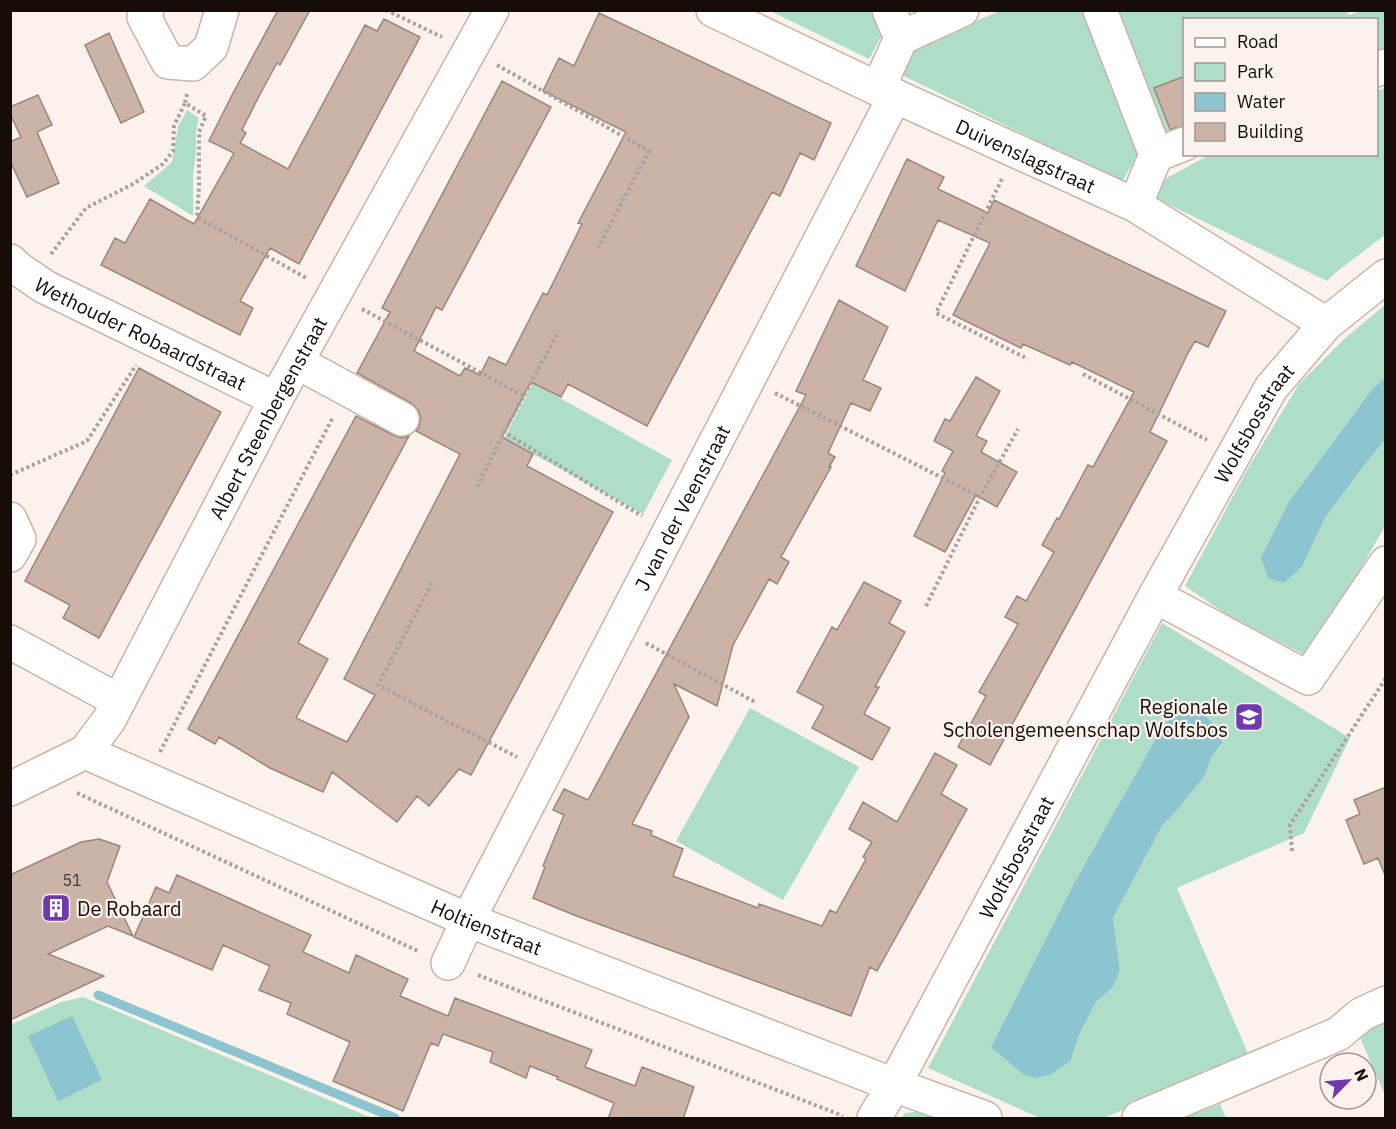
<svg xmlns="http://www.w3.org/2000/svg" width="1396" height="1129" font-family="'IBM Plex Sans',sans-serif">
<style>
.green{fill:#afdec8;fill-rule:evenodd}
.water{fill:#8cc5cf}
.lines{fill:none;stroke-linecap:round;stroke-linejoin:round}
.stream{stroke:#8cc5cf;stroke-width:9}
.building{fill:#ccb3a7;stroke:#9c8579;stroke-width:1.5}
.minor-casing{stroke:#ccb3a7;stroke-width:36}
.path{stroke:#aca29d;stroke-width:4;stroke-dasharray:3 3;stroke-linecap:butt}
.minor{stroke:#fff;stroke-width:33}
.labels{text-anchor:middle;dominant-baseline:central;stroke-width:4.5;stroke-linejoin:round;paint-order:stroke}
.number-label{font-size:16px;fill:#443630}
.street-label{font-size:20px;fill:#160d09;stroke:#fcf2ed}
.poi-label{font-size:20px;fill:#160d09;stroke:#fcf2ed;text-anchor:end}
</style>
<rect width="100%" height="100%" fill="#fcf2ed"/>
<path class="green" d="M1346 10 1349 15 1361 11H1385V53L1377 57 1376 20H1184V136L1170 142 1115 11Z
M770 11H875L882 35 869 59Z
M1000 11H1085L1141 149 1122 182 902 75 916 46Z
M1385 88V235L1335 273 1327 281 1155 198 1165 179 1209 155 1376 154 1377 91Z
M187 110 199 118 196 132V154L193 174V216L144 186 172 162 178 127Z
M1385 305V378L1373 388 1288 503 1261 557 1284 583 1302 567 1325 518 1363 467 1385 440V526L1316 646 1307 656 1229 616 1185 586 1247 470 1299 384 1344 339Z
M533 383 672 460 643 514 504 438Z
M1162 623 1350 738 1304 833 1177 888 1249 1056 1104 1118H1040L928 1068ZM1164 724 1222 744 1210 760 1206 774 1179 808 1162 826 1113 918 1120 970 1113 987 1096 1002 1079 1035 1071 1060 991 1047 1073 885Z
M750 708 859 767 783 900 676 841Z
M83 997 372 1118H11L10 1025 61 1002Z
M1385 1021V1095L1358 1033Z
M1220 1104 1226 1118H1184Z
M922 1111 944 1118H902L905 1113Z"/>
<path class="water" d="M1385 378V440L1363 467 1325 518 1302 567 1284 583 1268 578 1261 557 1288 503 1373 388Z
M1200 710 1217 728 1222 743 1210 760 1206 774 1179 808 1162 826 1113 918 1120 970 1113 987 1096 1002 1079 1035 1071 1060 1052 1074 1036 1078 1023 1074 991 1047 1073 885 1164 724 1182 711Z
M72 1016 102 1080 58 1101 28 1036Z"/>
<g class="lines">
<path class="stream" d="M98 995 395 1118"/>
</g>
<path class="building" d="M278 10H310L280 65 277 63 259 96 242 130 246 133 240 143 288 169 365 25 377 31 384 19 420 37 299 264 270 248 240 301 253 308 240 335 101 265 115 238 125 243 150 199 194 224 234 153 209 141 232 95Z
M599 13 831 123 814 160 800 153 780 196 772 192 647 426 568 384 561 397 531 382 502 437 533 454 527 466 613 512 471 775 459 769 429 806 417 796 397 822 332 772 323 792 270 768 219 737 215 744 188 729 356 416 393 435 402 438 409 436 298 643 328 659 296 718 347 742 375 695 344 679 460 454 416 431 419 427 421 418 418 410 411 403 357 373 390 312 382 308 502 81 551 107 442 310 436 307 414 351 460 376 465 368 480 375 489 357 506 365 543 293 547 295 582 224 578 223 626 132 543 91 559 58 574 66Z
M109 33 144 112 121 123 85 45Z
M1185 76V126L1170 129 1154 88Z
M38 95 52 125 37 132 59 183 27 197 10 161V142L21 137 10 114V107Z
M907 159 944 177 938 189 988 213 994 200 1226 311 1208 347 1195 341 1188 353 1150 432 1167 441 990 765 958 747 986 696 979 692 1018 624 1005 617 1017 596 1026 601 1054 552 1042 545 1057 518 1059 519 1088 465 1093 467 1134 392 1072 362 1070 365 1023 344 1021 348 953 315 990 243 938 220 905 291 856 266Z
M839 300 888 327 863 380 881 388 870 411 851 403 828 453 835 457 829 467H831L781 557 789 562 777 584 769 579 733 645 717 706 674 684 689 717 632 824 652 831 651 835 683 849 673 876 758 908 759 904 822 926 830 910 836 913 866 859 863 857 872 842 849 829 863 802 897 822 935 753 957 765 941 794 967 809 877 971 870 967 851 1016 574 915 533 898 545 867 543 866 564 815 553 810 564 789 588 800 806 395 796 391Z
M139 368 221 412 99 638 63 618 70 605 25 581Z
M976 377 1000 391 976 436 987 441 981 452 1017 472 997 507 976 495 945 552 914 536 945 473 942 471 953 451 934 441 945 419 950 421Z
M864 582 901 601 889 623 905 632 875 687H879L864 714 890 728 872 760 812 728 824 706 797 692 832 627 837 630Z
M1386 787V875H1385L1378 858 1364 864 1346 820 1360 814 1354 800Z
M99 839 120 846 107 882 133 936 108 926 48 954 104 976 10 1020V875L81 842Z
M177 875 311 935 303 952 349 973 356 955 408 979 400 996 448 1016 455 998 592 1050 585 1067 635 1086 642 1067 694 1087 683 1119H608L614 1103 557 1079 558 1077 530 1066 526 1078 490 1062 493 1052 443 1034 438 1046 431 1043 403 1111 333 1081 350 1042 287 1014 291 1003 259 990 270 966 223 945 212 970 134 937 156 887 169 893Z"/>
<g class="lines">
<g class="minor-casing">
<g id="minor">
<path d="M147 10 144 17 168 62 193 64 211 47 222 10"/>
<path id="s1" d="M713 10 878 89 895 96 1135 205 1326 324"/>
<path d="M889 10 901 38"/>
<path d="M1100 10 1156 155"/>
<path d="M1376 70 1386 66"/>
<path d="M878 89 901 38 962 10"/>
<path d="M1135 205 1156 155 1184 144"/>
<path id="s2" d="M10 261 20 270 45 287 276 399"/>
<path d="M297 362 402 419"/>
<path d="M10 519 19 539 10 555"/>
<path d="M1155 596 1308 678 1386 563"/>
<path d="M10 642 119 701"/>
<path id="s3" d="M85 752 468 920 894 1085 985 1118"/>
<path id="s4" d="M10 789 85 752 109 720 276 399 492 10"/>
<path id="s5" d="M448 963 468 920 895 96"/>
<path id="s6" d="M874 1118 894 1085 1155 596 1271 388 1326 324 1386 276"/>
<path d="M1139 1118 1338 1034 1362 1014 1386 1003"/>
</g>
</g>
<path class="path" d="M386 10 442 37
M497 65 649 151 598 248
M187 94 185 103 206 116 199 132V187L197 217 308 279
M1002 179 936 313 1028 359
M51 254 86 208 133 184 163 164 173 151 174 126 185 103
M362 309 524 396
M1083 374 1207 440
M775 393 980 497 1018 429
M504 432 559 331
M10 475 87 441 136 365
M477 487 504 432 642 516
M432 583 378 685 517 757
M926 606 980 497
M646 643 757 703
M160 752 333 417
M77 793 418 951
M1292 851 1290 825 1386 678
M478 975C600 1023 722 1068 843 1116"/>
<use href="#minor" class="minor"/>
</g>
<defs>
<g id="school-square" transform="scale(1.5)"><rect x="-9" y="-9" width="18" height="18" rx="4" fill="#6f39b0" stroke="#fcf2ed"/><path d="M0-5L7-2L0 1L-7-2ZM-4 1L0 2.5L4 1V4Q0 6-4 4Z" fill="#fff"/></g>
<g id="building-square" transform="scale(1.5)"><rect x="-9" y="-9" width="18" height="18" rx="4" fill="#6f39b0" stroke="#fcf2ed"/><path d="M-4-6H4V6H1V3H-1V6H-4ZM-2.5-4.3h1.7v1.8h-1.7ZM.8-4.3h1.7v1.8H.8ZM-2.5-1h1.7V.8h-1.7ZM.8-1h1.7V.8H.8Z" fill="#fff"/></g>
</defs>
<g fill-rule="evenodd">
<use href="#school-square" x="1249" y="717"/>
<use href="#building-square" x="56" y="908"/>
</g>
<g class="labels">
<g class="number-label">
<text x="72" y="880">51</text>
</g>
<g class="street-label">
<text stroke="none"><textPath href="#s1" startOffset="345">Duivenslagstraat</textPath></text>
<text stroke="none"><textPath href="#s2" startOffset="150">Wethouder Robaardstraat</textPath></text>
<text stroke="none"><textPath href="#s4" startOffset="465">Albert Steenbergenstraat</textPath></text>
<text stroke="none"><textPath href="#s6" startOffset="792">Wolfsbosstraat</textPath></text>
<text stroke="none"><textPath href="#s5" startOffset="512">J van der Veenstraat</textPath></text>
<text stroke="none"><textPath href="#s6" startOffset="297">Wolfsbosstraat</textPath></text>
<text stroke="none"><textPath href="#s3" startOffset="438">Holtienstraat</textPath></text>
</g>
<g class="poi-label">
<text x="1228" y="706">Regionale<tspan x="1228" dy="23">Scholengemeenschap Wolfsbos</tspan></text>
<text x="77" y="908" text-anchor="start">De Robaard</text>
</g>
</g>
<rect width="1396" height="1129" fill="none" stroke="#160d09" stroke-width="24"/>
<rect x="1183" y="18" width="195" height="138" fill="#fcf2ed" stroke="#a09692" stroke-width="1.5"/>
<rect x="1195" y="38" width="30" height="9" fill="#ffffff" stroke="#a09692" stroke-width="1.5"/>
<text x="1237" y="48" font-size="18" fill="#160d09">Road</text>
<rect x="1195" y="63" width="30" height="18" fill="#afdec8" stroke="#a09692" stroke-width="1.5"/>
<text x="1237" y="78" font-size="18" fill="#160d09">Park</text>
<rect x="1195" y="93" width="30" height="18" fill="#8cc5cf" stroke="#a09692" stroke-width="1.5"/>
<text x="1237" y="108" font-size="18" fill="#160d09">Water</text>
<rect x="1195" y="123" width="30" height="18" fill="#ccb3a7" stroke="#a09692" stroke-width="1.5"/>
<text x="1237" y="138" font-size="18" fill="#160d09">Building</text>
<g transform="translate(1348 1081) rotate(65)"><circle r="28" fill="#fcf2ed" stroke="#a09692" stroke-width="1.5"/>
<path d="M0-4.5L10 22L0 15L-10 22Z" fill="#6f39b0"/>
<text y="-9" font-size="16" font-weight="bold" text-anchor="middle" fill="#160d09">N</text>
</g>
</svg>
